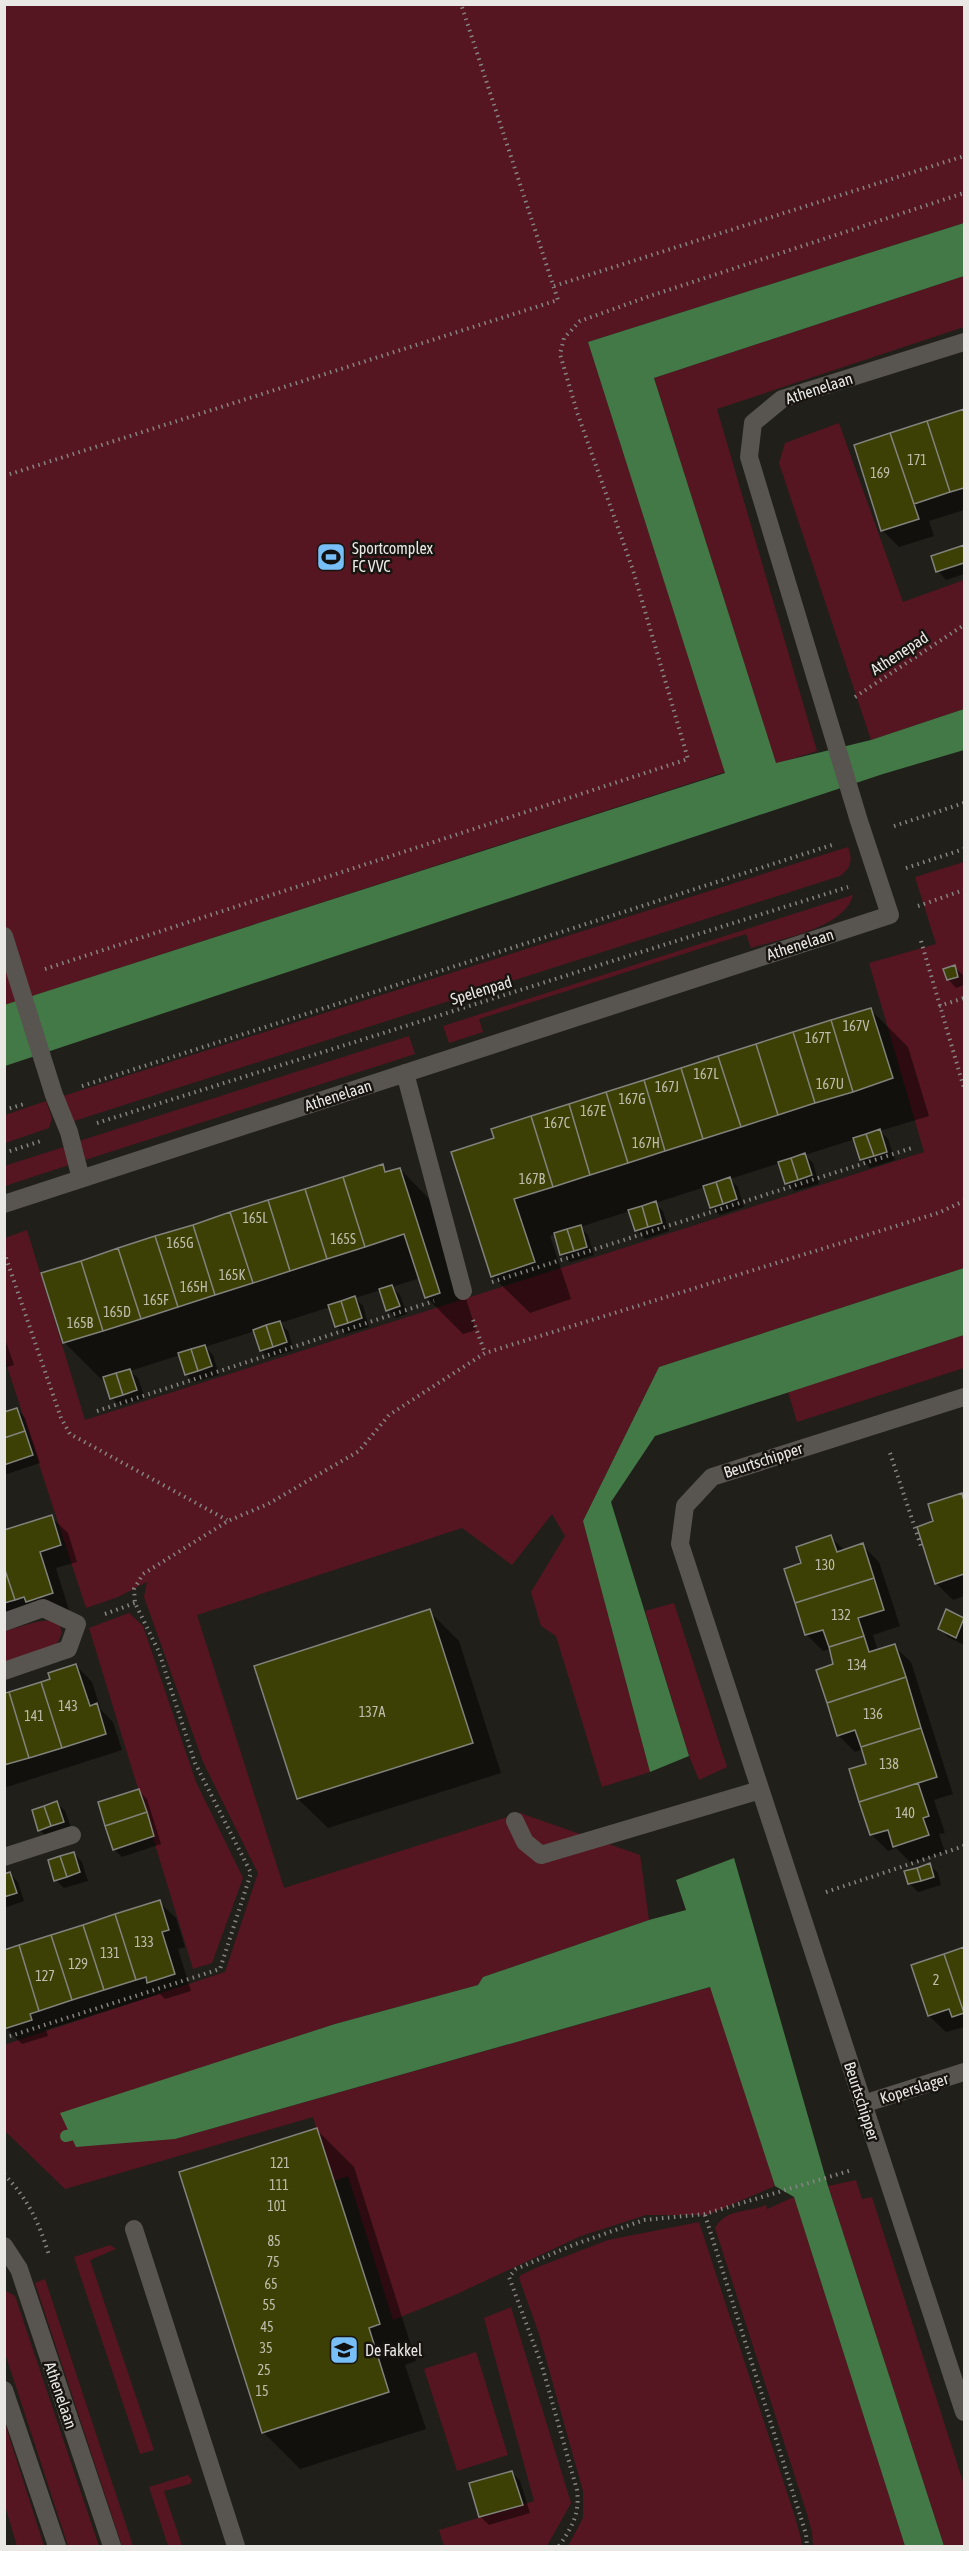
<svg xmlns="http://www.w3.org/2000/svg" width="969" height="2551" font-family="'Asap Condensed',sans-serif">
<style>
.green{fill:#551621}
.water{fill:#437847}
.shadow{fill:#0007}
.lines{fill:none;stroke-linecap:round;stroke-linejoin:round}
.stream{stroke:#437847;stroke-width:12}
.building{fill:#3d4005;stroke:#81827b;stroke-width:1.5}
.path{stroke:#868480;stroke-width:4;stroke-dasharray:1.5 4.5;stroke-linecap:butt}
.minor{stroke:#58544f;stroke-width:18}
.labels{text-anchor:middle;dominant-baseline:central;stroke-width:5;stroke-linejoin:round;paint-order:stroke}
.number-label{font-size:14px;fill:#bfbead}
.street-label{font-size:16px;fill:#eae8e5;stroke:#181511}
.poi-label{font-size:16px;fill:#eae8e5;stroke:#181511;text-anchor:start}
</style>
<rect width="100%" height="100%" fill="#211f1a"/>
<path class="green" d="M5 5H964V223L588 342 725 772 5 1005Z
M964 276V327L717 409 817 751 776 764 654 378Z
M839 423 903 602 964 580V709L871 740 779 463 785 443Z
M848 847C853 860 851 868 840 876L71 1122 63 1096Z
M964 862V1268L659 1367 583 1521 650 1772 602 1787 556 1636 541 1626 531 1592 565 1536 552 1514 512 1565 462 1528 197 1615 284 1888 520 1813 640 1855 649 1920 483 1977 478 1985 335 2024 60 2114 175 2139 711 1987 775 2186 707 2215H646L581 2236 457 2294 393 2320 348 2176 334 2181 313 2117 65 2189 5 2131 4 2045 225 1972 258 1873 203 1762 144 1597 147 1582 118 1597 86 1608 5 1360V1238L27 1230 85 1420 924 1152 869 963 936 944 915 877Z
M853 895C845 928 780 939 751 948L746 934 479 1019 483 1032 449 1043 443 1026Z
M409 1036 415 1054 82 1161 76 1142Z
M46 1101 52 1118 49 1128 5 1143V1115Z
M64 1147 69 1165 5 1186 4 1166Z
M964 1335V1368L797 1422 788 1392Z
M674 1603 727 1767 699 1780 689 1756 645 1611Z
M129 1613 143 1626 196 1782 243 1878 212 1963 193 1969 89 1628Z
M50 1620 60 1626 62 1633 57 1644 5 1664V1631L36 1622Z
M856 2180 862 2199 872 2197 964 2485V2546H944L828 2186Z
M794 2197 905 2546H813L812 2532 807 2514 715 2228C727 2208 747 2213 766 2205L767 2209Z
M699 2222 795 2517 801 2539V2546H568L583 2518V2491L539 2334 519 2278 521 2275 538 2267 608 2240Z
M110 2245 116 2249 90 2260 154 2450 140 2454 74 2257Z
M45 2279 133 2546H122L35 2283Z
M4 2290 15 2296 99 2546H68L5 2353Z
M511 2307 571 2503 547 2546H444L439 2530 534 2501 484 2318Z
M476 2352 508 2455 457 2471 424 2369Z
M5 2422 8 2433 44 2546H17L5 2506Z
M188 2475 192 2480 190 2484 164 2491 182 2546H168L149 2487Z"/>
<path class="water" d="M964 223V276L654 378 776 763 871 740 964 709V750L883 774 5 1066 4 1005 725 773 588 342Z
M964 1268V1335L655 1436 611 1502 689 1756 650 1772 583 1521 659 1367Z
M734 1858 828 2186 944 2546H905L794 2197 775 2186 710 1987 175 2139 76 2147 60 2113 335 2024 478 1985 483 1977 649 1920 686 1910 676 1880Z"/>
<path class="shadow" d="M964 411V510L929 521 934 536 899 547 882 530 856 446Z
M964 546V574L946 580 938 571 933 557Z
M954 967 963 975 964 985 956 988 948 979Z
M870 1009 908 1047 929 1116 880 1131 888 1139 895 1160 870 1168 862 1159 855 1139 805 1155 813 1163 819 1184 795 1191 787 1183 780 1163 730 1179 738 1187 744 1207 720 1215 711 1207 705 1187 655 1203 663 1211 669 1231 645 1239 636 1230 630 1211 580 1227 588 1235 594 1255 570 1262 561 1254 555 1234 550 1236 571 1299 530 1313 492 1276 453 1152Z
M382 1166 389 1173 400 1169 437 1207 476 1330 463 1334 426 1297 420 1278 392 1287 400 1295 407 1314 396 1318 388 1310 381 1290 355 1298 363 1306 369 1327 345 1334 336 1326 330 1307 280 1323 288 1331 294 1350 269 1358 261 1350 255 1331 205 1347 213 1355 219 1375 194 1382 186 1374 180 1355 130 1371 138 1378 145 1398 120 1406 112 1398 105 1379 102 1380 65 1343 43 1274Z
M4 1336 14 1365 4 1368Z
M17 1409 25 1418 40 1463 4 1475V1413Z
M964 1494V1596L953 1600 936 1583 935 1522 930 1505Z
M51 1517 68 1533 77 1562 56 1568 69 1610 44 1618 39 1613 4 1624V1532Z
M831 1537 845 1551 862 1545 879 1562 900 1626 873 1635 878 1651 894 1646 911 1662 953 1794 934 1800 945 1833 939 1834 945 1852 911 1863 896 1848 888 1851 871 1834 868 1765 863 1749 855 1752 838 1735 835 1665 831 1649 823 1651 806 1634 802 1564Z
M429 1611 459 1641 501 1773 328 1828 298 1799 256 1667Z
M946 1611 964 1620V1645L948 1637 940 1629Z
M76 1665 92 1682 101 1710 113 1722 122 1750 4 1788V1695L52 1679Z
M138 1790 147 1799 161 1844 122 1857 114 1849Z
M57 1803 65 1811 72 1830 48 1838 40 1830Z
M74 1853 82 1862 88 1881 64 1888 56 1880Z
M930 1865 938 1873 941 1885 918 1892 910 1884Z
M10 1874 18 1882 24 1901 4 1908V1876Z
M159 1902 176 1918 185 1947 178 1949 191 1991 165 1999 160 1994 46 2030 48 2036 22 2044 6 2028Z
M964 1949V2027L946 2032 929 2016 913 1966Z
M317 2130 354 2167 416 2361 405 2365 426 2429 300 2469 263 2432Z
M512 2472 520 2481 530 2513 489 2525 481 2517 471 2484Z"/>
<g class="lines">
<path class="stream" d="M66 2136 86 2131"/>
</g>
<path class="building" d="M964 409V488L950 492 927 421Z
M927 421 950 492 914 504 890 433Z
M890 433 919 519 881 531 854 445Z
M964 545V563L936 572 931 556Z
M955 965 958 977 947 980 943 969Z
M871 1008 893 1078 853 1092 831 1020Z
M831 1020 853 1092 815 1103 793 1032Z
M793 1032 815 1103 778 1115 756 1044Z
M756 1044 778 1115 741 1127 718 1056Z
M718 1056 741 1127 703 1139 681 1068Z
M681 1068 703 1139 665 1151 644 1080Z
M644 1080 665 1151 628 1163 606 1092Z
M606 1092 628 1163 590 1175 569 1104Z
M569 1104 590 1175 553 1187 531 1116Z
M531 1116 553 1187 514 1199 535 1262 491 1277 451 1152 494 1138 491 1129Z
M880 1129 887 1152 874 1156 866 1134Z
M866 1134 874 1156 860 1160 853 1138Z
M805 1153 812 1175 798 1180 791 1158Z
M791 1158 798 1180 785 1184 778 1162Z
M383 1164 385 1172 400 1168 440 1293 425 1298 404 1234 365 1247 343 1177Z
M343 1177 365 1247 327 1259 305 1189Z
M730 1177 737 1199 723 1204 716 1182Z
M716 1182 723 1204 710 1208 703 1186Z
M305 1189 327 1259 290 1271 268 1200Z
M268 1200 290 1271 253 1283 230 1212Z
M656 1201 662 1223 648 1227 642 1206Z
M642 1206 648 1227 635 1231 628 1210Z
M230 1212 253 1283 215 1295 193 1225Z
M193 1225 215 1295 178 1307 155 1236Z
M581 1225 587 1247 574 1251 567 1229Z
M567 1229 574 1251 560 1255 554 1233Z
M155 1236 178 1307 141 1319 118 1248Z
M118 1248 141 1319 103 1331 81 1261Z
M81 1261 103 1331 63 1343 41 1273Z
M392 1285 400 1306 386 1311 379 1289Z
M355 1296 362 1318 348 1323 341 1301Z
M341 1301 348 1323 335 1327 328 1305Z
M280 1321 287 1342 273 1347 266 1325Z
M266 1325 273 1347 260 1351 253 1330Z
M205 1345 212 1366 198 1371 191 1349Z
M191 1349 198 1371 185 1375 178 1353Z
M130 1369 137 1390 123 1395 116 1373Z
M116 1373 123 1395 110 1399 103 1377Z
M17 1408 25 1431 4 1438V1412Z
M25 1431 33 1455 4 1465V1438Z
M962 1493 964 1501V1574L935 1584 917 1527 933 1521 928 1504Z
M52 1515 61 1545 40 1552 53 1593 26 1602 24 1597 15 1600 4 1567V1530Z
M831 1535 837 1552 863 1543 874 1578 795 1603 784 1569 801 1563 796 1547Z
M4 1567 15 1600 4 1603Z
M874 1578 884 1610 858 1618 864 1636 829 1647 823 1630 805 1635 795 1603Z
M430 1609 473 1743 297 1799 254 1666Z
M946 1609 964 1618 956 1638 938 1629Z
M864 1636 869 1652 895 1644 906 1677 827 1703 816 1670 833 1664 829 1647Z
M76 1664 90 1706 97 1703 106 1734 62 1748 41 1682 50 1679 48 1673Z
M906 1677 921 1728 861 1747 855 1730 837 1736 827 1703Z
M41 1682 62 1748 29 1758 9 1692Z
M9 1692 29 1758 4 1765V1693Z
M921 1728 937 1777 859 1802 849 1769 866 1764 861 1747Z
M918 1783 929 1816 923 1818 929 1835 893 1847 888 1830 870 1835 859 1802Z
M139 1789 147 1812 105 1826 98 1802Z
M57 1801 64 1822 51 1826 44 1806Z
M44 1806 51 1826 38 1831 32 1810Z
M147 1812 154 1836 113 1850 105 1826Z
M74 1852 80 1872 67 1877 60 1856Z
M60 1856 67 1877 54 1881 48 1860Z
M930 1863 934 1877 921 1881 917 1868Z
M917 1868 921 1881 908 1884 904 1871Z
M10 1872 17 1893 4 1897V1874Z
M160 1900 169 1930 162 1932 175 1974 147 1983 146 1977 136 1980 115 1914Z
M115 1914 136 1980 104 1990 83 1925Z
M83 1925 104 1990 72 2000 51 1935Z
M51 1935 72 2000 39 2011 19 1945Z
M19 1945 39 2011 30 2014 32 2020 4 2029V1950Z
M964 1947V2013L944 1954Z
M944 1954 964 2013 952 2017 949 2009 928 2016 911 1965Z
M317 2128 380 2324 369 2328 389 2392 262 2433 179 2172Z
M512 2471 523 2505 479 2517 469 2483Z"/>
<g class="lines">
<path class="path" d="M554 286 964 156
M4 476 558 300 461 4
M855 697 964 625
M894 826 964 803
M906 868 964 849
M918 906 964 890
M921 941 964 1088
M45 969 688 759 633 570 577 412 560 354 564 338 580 321 650 296 964 193
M939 1006 964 998
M82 1086 835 844
M4 1110 24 1104
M97 1123 848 887
M4 1153 41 1141
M4 1252 61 1418 70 1434 227 1520
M492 1282 912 1148
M473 1320 485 1353
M97 1411 434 1301
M890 1453 922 1549
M105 1614 135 1603
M826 1892 964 1846
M4 2038 220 1969 251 1873 195 1763 159 1652 135 1603 134 1589 143 1574 228 1521 268 1504 359 1451 389 1415 485 1353 938 1213 964 1201
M4 2174C29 2201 38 2220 49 2255
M705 2215 806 2534 807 2546
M559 2546C572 2527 580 2514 577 2490L542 2366 509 2277 516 2269 573 2245 644 2220 705 2214 852 2170"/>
<path class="minor" d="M4 936 54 1095 69 1132 81 1179
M405 1073 463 1291
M4 1204 890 915 859 821 749 457 753 423 782 399 964 342
M964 1397 712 1477 685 1506 680 1544 964 2412
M4 1622 43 1608 77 1624 68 1649 4 1671
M515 1821 525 1842 541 1855 760 1790
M4 1857 72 1835
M863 2104 964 2072
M134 2229 236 2546
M4 2246 19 2269 112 2546
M4 2390 57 2546"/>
</g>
<defs>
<g id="stadium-square" transform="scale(1.5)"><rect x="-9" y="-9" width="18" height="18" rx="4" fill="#78bff7" stroke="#181511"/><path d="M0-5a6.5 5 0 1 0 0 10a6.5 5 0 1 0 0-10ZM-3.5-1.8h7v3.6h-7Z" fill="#111"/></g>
<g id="school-square" transform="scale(1.5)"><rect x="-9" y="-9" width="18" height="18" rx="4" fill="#78bff7" stroke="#181511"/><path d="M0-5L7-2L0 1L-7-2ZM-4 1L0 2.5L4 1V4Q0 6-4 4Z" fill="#111"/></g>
</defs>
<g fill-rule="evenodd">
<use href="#stadium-square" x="331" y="557"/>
<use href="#school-square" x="344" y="2350"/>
</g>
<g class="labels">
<g class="number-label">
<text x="917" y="460">171</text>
<text x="880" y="473">169</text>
<text x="856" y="1026">167V</text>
<text x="818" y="1038">167T</text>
<text x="706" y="1074">167L</text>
<text x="830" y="1084">167U</text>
<text x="667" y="1087">167J</text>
<text x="632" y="1099">167G</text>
<text x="593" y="1111">167E</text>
<text x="557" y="1123">167C</text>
<text x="646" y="1143">167H</text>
<text x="532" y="1179">167B</text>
<text x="255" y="1218">165L</text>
<text x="343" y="1239">165S</text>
<text x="180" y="1243">165G</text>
<text x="232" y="1275">165K</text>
<text x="194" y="1287">165H</text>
<text x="156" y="1300">165F</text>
<text x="117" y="1312">165D</text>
<text x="80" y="1323">165B</text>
<text x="825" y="1565">130</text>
<text x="841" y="1615">132</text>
<text x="857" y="1665">134</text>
<text x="68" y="1706">143</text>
<text x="372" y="1712">137A</text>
<text x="873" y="1714">136</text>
<text x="34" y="1716">141</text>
<text x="889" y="1764">138</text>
<text x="905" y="1813">140</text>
<text x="144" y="1942">133</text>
<text x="110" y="1953">131</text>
<text x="78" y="1964">129</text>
<text x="45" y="1976">127</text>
<text x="936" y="1980">2</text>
<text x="280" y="2163">121</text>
<text x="279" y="2185">111</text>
<text x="277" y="2206">101</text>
<text x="274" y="2241">85</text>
<text x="273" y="2262">75</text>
<text x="271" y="2284">65</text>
<text x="269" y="2305">55</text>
<text x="267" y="2327">45</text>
<text x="266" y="2348">35</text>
<text x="264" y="2370">25</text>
<text x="262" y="2391">15</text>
</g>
<g class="street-label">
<text transform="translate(819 388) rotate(-18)">Athenelaan</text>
<text transform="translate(899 653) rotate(-33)">Athenepad</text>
<text transform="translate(800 944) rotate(-18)">Athenelaan</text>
<text transform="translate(481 990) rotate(-17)">Spelenpad</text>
<text transform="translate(338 1095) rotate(-18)">Athenelaan</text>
<text transform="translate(763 1460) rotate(-18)">Beurtschipper</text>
<text transform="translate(914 2088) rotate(-17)">Koperslager</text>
<text transform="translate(862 2101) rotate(72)">Beurtschipper</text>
<text transform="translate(61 2395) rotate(71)">Athenelaan</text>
</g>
<g class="poi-label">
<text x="352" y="548">Sportcomplex<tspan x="352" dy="18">FC VVC</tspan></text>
<text x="365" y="2350">De Fakkel</text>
</g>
</g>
<rect width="969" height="2551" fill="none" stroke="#eae8e5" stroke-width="12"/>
</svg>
